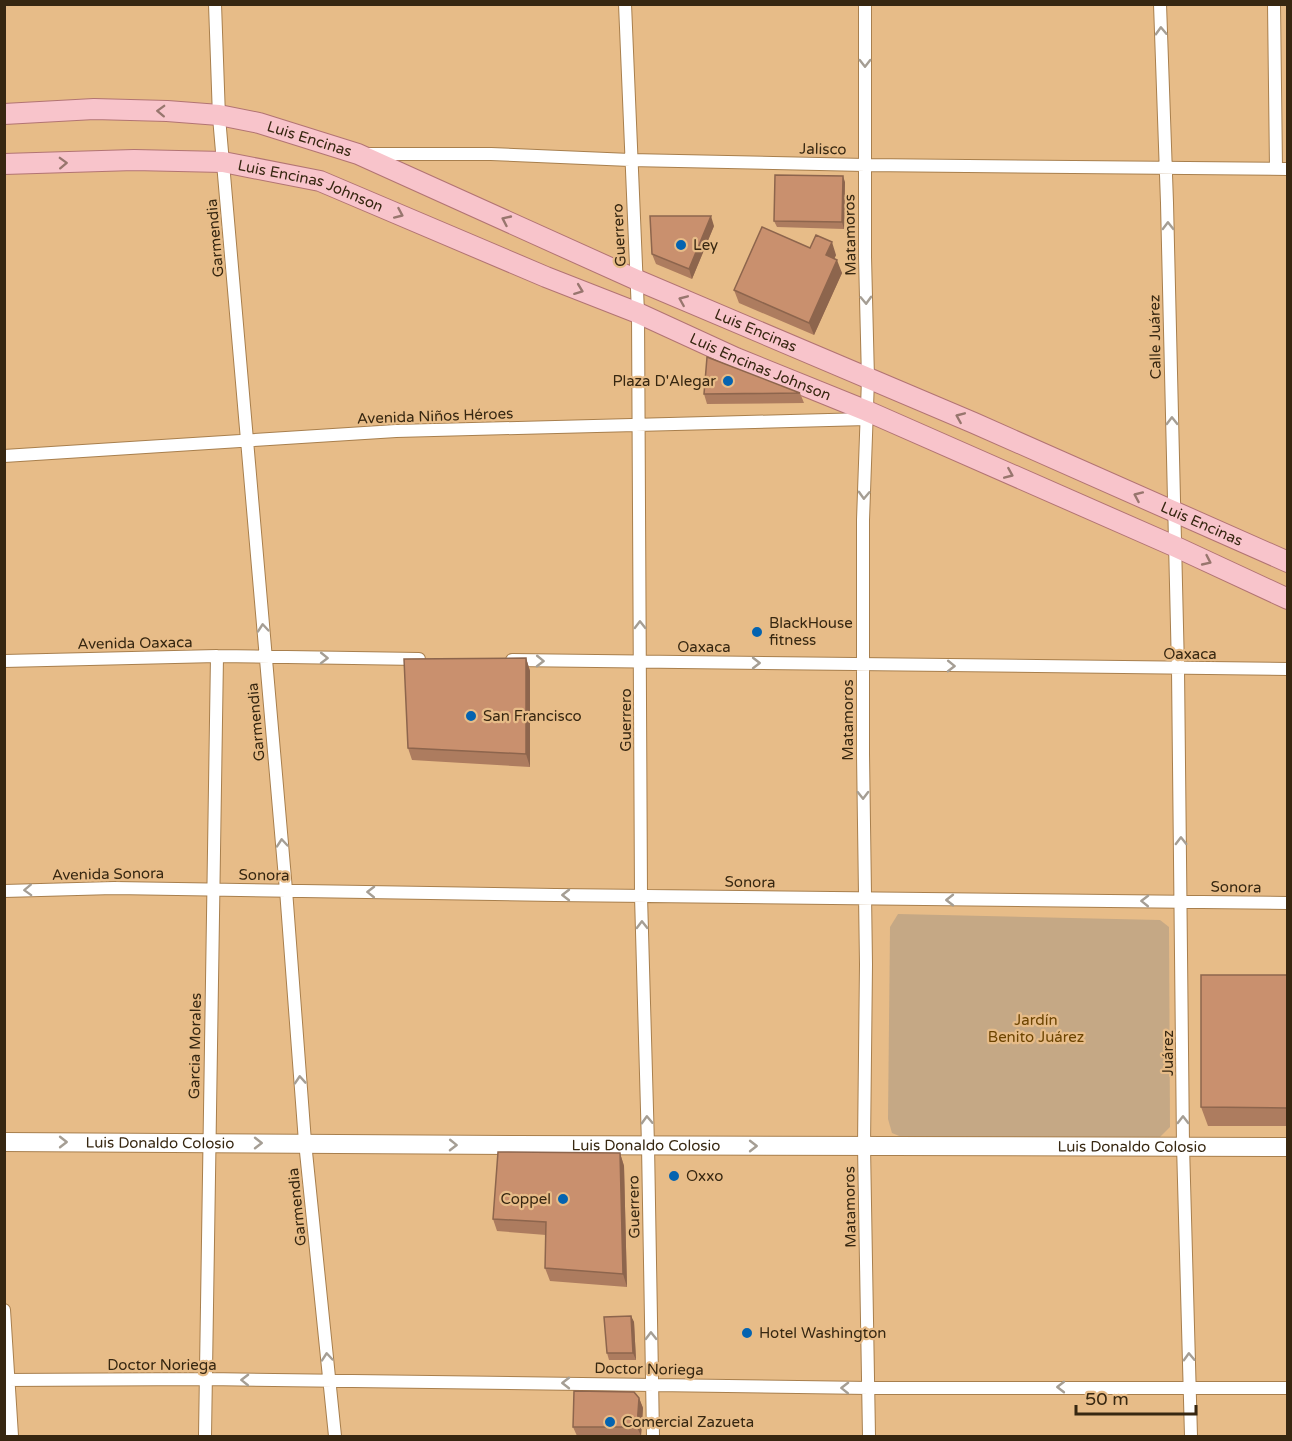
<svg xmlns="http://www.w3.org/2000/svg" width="1292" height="1441" font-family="'Varela Round',sans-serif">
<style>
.green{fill:#c5a885}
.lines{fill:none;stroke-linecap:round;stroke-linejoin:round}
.minor-casing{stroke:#a87f4d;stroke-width:14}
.secondary-casing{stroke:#a87f4d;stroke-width:20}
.primary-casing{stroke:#b27473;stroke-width:22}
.minor{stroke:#fff;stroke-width:12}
.secondary{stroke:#fff;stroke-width:18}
.primary{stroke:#f8c4cb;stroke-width:20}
.wall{fill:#ad7c5f}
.shaded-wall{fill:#8d654d}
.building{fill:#c9906e;stroke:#8d654d;stroke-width:1.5}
.oneway{stroke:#a59e94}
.oneway2{stroke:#98766e}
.poi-dot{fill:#0463b0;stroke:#e7bc88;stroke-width:2}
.labels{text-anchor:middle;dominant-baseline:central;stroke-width:4.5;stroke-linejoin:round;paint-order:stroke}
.street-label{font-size:15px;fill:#372711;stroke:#e7bc88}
.poi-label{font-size:15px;fill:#372711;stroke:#e7bc88;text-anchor:start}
.park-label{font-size:15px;fill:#6c4401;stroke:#e7bc88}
</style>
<rect width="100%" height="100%" fill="#e7bc88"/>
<path class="green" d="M898 914 1160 920 1169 927 1170 1127 1159 1138H904L892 1133 888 1119 890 927Z"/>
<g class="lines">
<g class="minor-casing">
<path id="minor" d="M215 4 219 117 286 890 305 1142 335 1436
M625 4 638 313 641 896 648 1145 653 1436
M865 4V257L868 379 863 520V754L866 964 864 1146 869 1436
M1160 4 1167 203 1178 669 1183 1145 1191 1436
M1274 4 1276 169
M365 154H491L630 160 865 165 1288 169
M4 456 396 431 867 419
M512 660 1288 669
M4 661 217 656 419 659
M4 891 114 888 555 895 1288 903
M4 1310 12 1436
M4 1380 207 1379 869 1388H1288
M205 1436 217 656"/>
</g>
<g class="secondary-casing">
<g id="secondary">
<path id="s1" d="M4 1142 514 1145 1288 1147"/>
</g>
</g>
<g class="primary-casing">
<g id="primary">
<path id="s2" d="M4 114 94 109 167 111 219 115 259 123 358 154 637 280 974 423 1288 562"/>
<path id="s3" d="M4 164 134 160 223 162 320 181 546 277 638 313 736 358 867 411 1174 546 1288 599"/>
</g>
</g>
<use href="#minor" class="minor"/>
<use href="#secondary" class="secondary"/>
<use href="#primary" class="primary"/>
</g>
<path class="wall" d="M845 182 844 229 777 227 774 221Z
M714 226 692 279 656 264 652 254Z
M810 248 836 255 834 259 842 273 814 335 739 303 734 290Z
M800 393 804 403 707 404 704 394Z
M526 658 530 671V767L412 760 408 748Z
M1287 975V1126H1208L1201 1107Z
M620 1153 624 1166 627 1287 550 1281 545 1268 546 1235 497 1231 493 1219Z
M631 1316 634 1322 636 1360H609L607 1353Z
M639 1398 643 1408 641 1436H577L573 1427Z"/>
<path class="shaded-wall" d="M843 176 845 182 844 229 842 222Z
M711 216 714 226 692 279 689 269Z
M832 242 836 255 830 268 826 255Z
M837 260 842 273 814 335 809 323Z
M526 658 530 671V767L526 754Z
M620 1153 624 1166 627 1287 623 1274Z
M631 1316 634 1322 636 1360 633 1353Z
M639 1398 643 1408 641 1436 637 1427Z"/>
<path class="building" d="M775 175 843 176 842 222 774 221Z
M650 216H711L689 269 652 254Z
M762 227 810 248 816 235 832 242 826 255 837 260 809 323 734 290Z
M707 357 800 393 704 394Z
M526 658V754L408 748 404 659Z
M1201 975H1287V1108L1201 1107Z
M498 1152 620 1153 623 1274 545 1268 546 1222 493 1219Z
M631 1316 633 1353H607L604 1317Z
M574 1391 634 1392 639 1398 637 1427H573Z"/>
<defs><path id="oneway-chevron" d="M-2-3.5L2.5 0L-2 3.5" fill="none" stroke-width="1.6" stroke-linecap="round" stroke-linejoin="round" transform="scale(1.5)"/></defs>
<g class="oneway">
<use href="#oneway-chevron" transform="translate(1161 31) rotate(-92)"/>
<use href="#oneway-chevron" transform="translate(865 63) rotate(90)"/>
<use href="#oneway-chevron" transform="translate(1168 226) rotate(-91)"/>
<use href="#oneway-chevron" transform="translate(866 300) rotate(88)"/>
<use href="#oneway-chevron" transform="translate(1172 421) rotate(-91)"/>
<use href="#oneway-chevron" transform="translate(864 495) rotate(92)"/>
<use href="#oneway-chevron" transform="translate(640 625) rotate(-91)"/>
<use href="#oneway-chevron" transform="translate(263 628) rotate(-95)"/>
<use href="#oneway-chevron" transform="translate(324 658) rotate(1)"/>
<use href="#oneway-chevron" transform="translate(540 661) rotate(1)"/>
<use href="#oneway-chevron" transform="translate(756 663)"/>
<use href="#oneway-chevron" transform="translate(951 666) rotate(1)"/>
<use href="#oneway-chevron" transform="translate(863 795) rotate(89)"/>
<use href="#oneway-chevron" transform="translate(1181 841) rotate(-91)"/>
<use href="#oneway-chevron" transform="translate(282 843) rotate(-95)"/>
<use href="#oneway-chevron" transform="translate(28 890) rotate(178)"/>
<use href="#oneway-chevron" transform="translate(371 892) rotate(-179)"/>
<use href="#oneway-chevron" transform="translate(566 895) rotate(-180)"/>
<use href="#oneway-chevron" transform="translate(950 900) rotate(-180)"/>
<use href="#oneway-chevron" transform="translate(1145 901) rotate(-179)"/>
<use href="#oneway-chevron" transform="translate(642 925) rotate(-91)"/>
<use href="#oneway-chevron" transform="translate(300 1080) rotate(-94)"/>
<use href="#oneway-chevron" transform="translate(647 1120) rotate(-92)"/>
<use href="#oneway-chevron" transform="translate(1183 1120) rotate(-90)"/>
<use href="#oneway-chevron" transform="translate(63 1142)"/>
<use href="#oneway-chevron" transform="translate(258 1143)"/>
<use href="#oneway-chevron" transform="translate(453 1145) rotate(1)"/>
<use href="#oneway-chevron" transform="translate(753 1146)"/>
<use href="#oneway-chevron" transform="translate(651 1336) rotate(-91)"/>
<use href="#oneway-chevron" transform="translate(327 1357) rotate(-95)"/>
<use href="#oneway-chevron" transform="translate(1189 1357) rotate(-92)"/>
<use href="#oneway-chevron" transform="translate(245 1380) rotate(-179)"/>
<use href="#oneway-chevron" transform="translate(566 1383) rotate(-180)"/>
<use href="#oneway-chevron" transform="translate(1061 1387) rotate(180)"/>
<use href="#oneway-chevron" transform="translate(845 1388) rotate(-179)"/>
</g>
<g class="oneway2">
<use href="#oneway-chevron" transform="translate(161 111) rotate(-178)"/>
<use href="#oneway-chevron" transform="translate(63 163) rotate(-2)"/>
<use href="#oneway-chevron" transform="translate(399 214) rotate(24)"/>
<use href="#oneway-chevron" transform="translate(506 220) rotate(-155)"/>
<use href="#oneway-chevron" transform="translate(579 290) rotate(21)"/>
<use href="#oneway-chevron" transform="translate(683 300) rotate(-157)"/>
<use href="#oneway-chevron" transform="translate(960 417) rotate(-157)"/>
<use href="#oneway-chevron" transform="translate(1009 474) rotate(23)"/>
<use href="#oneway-chevron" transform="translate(1138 496) rotate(-156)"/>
<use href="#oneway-chevron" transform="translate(1207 561) rotate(25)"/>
</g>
<g class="poi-dot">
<circle cx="681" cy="245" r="6"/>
<circle cx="728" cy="381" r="6"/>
<circle cx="757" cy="632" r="6"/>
<circle cx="471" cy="716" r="6"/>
<circle cx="674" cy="1176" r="6"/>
<circle cx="563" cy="1199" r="6"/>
<circle cx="747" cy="1333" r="6"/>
<circle cx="610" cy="1422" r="6"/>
</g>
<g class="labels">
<g class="street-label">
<text stroke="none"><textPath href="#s2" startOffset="309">Luis Encinas</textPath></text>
<text transform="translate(823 149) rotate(1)">Jalisco</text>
<text stroke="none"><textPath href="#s3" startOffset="310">Luis Encinas Johnson</textPath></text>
<text transform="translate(619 235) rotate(-93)">Guerrero</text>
<text transform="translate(850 235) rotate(-91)">Matamoros</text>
<text transform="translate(215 238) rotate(-95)">Garmendia</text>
<text stroke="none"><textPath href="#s2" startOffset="795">Luis Encinas</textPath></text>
<text transform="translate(1155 337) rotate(-91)">Calle Juárez</text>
<text stroke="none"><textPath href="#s3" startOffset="796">Luis Encinas Johnson</textPath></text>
<text transform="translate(435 416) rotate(-2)">Avenida Niños Héroes</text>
<text stroke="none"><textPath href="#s2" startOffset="1281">Luis Encinas</textPath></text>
<text transform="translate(135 643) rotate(-1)">Avenida Oaxaca</text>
<text x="704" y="647">Oaxaca</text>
<text x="1190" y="654">Oaxaca</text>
<text transform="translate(626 720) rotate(-90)">Guerrero</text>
<text transform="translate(848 720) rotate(-90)">Matamoros</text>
<text transform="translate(256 722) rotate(-95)">Garmendia</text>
<text transform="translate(108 874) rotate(-1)">Avenida Sonora</text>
<text transform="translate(264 875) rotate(1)">Sonora</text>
<text transform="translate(750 882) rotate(1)">Sonora</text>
<text transform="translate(1236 887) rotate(1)">Sonora</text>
<text transform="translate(195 1046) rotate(-89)">Garcia Morales</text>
<text transform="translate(1168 1053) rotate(-90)">Juárez</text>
<text stroke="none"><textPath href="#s1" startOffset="156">Luis Donaldo Colosio</textPath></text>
<text stroke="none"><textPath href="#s1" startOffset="642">Luis Donaldo Colosio</textPath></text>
<text stroke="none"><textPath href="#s1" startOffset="1128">Luis Donaldo Colosio</textPath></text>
<text transform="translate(297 1207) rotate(-96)">Garmendia</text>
<text transform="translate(634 1207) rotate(-91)">Guerrero</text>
<text transform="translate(850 1207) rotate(-91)">Matamoros</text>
<text x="162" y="1365">Doctor Noriega</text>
<text transform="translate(649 1369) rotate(1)">Doctor Noriega</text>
</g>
<g class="poi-label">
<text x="693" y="245">Ley</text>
<text x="716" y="381" text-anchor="end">Plaza D'Alegar</text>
<text x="769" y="623">BlackHouse<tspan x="769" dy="17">fitness</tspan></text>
<text x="483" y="716">San Francisco</text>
<text x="686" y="1176">Oxxo</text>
<text x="551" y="1199" text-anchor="end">Coppel</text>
<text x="759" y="1333">Hotel Washington</text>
<text x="622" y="1422">Comercial Zazueta</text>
</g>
<g class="park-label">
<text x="1036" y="1020">Jardín<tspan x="1036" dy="17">Benito Juárez</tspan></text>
</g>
</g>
<rect width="1292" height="1441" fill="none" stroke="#372711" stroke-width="12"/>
<path d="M1076 1405v9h120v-9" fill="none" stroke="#372711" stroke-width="3"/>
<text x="1085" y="1405" font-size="18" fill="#372711" stroke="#e7bc88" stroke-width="4.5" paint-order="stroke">50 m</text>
</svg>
